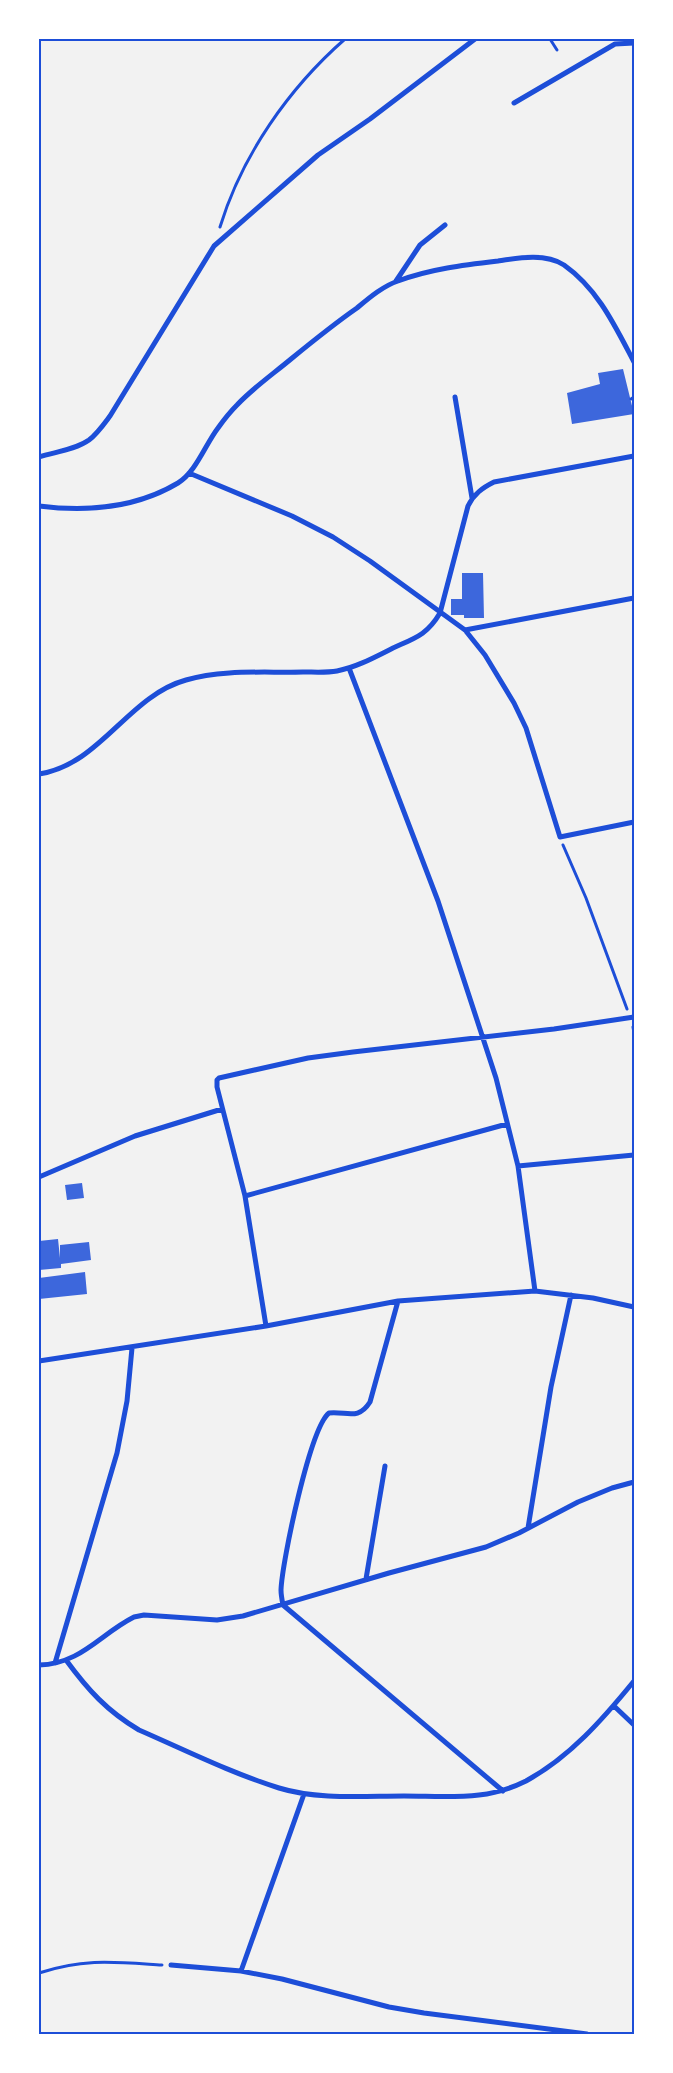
<svg xmlns="http://www.w3.org/2000/svg" width="673" height="2073" font-family="'Source Serif 4',serif">
<style>
.building{fill:#3d67dc}
.lines{fill:none;stroke-linecap:round;stroke-linejoin:round}
.path{stroke:#1d4ed8;stroke-width:3}
.minor{stroke:#1d4ed8;stroke-width:5}
.neatline{fill:none;stroke:#1d4ed8;stroke-width:2}
</style>
<rect width="100%" height="100%" fill="#f2f2f2"/>
<path class="building" d="M623 369 634 414 572 424 567 393 600 384 598 373Z
M462 573H483L484 618H464V615H451V599H462Z
M82 1183 84 1198 67 1200 65 1185Z
M58 1239 60 1258V1245L89 1242 91 1260 61 1264V1268L39 1270V1241Z
M85 1272 87 1294 39 1299V1278Z"/>
<g class="lines">
<path class="path" d="M550 39 557 50
M220 227C242 155 289 88 345 39
M631 399 634 397
M563 845 586 898 627 1009
M633 1027 634 1033
M39 1973C84 1958 115 1962 162 1965"/>
<path class="minor" d="M514 103 615 44 634 43
M396 281 420 245 445 225
M455 397 472 498
M39 457C54 452 75 450 89 440 97 434 104 424 110 416L214 246 318 155 370 119 475 39
M189 473 292 516 333 537 370 561 465 630 485 655 514 703 526 728 560 837 634 822
M39 506C86 512 136 508 178 483 196 472 205 445 218 428 223 421 230 412 237 405 253 388 273 374 291 359 313 341 334 324 357 308 369 298 383 286 398 281 430 269 464 265 498 261 518 258 545 253 564 265 598 289 615 326 634 362
M465 630 634 598
M349 668 438 901 496 1078 518 1166 535 1291
M39 774C100 765 128 696 186 680 223 669 265 673 303 672 314 672 326 673 337 671 357 667 375 657 393 648 415 638 427 635 440 613L468 506C474 494 482 488 494 482L634 456
M518 1166 634 1155
M39 1177 135 1136 222 1109
M245 1196 507 1124
M398 1301 370 1402C358 1421 347 1411 329 1413 310 1428 282 1562 281 1590 281 1595 282 1600 283 1605L503 1791
M266 1326 245 1196 217 1087V1080L219 1078 308 1058 353 1052 554 1029 634 1017
M39 1361 266 1326 398 1301 535 1291 593 1298 634 1307
M528 1528 551 1387 571 1295
M366 1579 385 1466
M66 1660C88 1690 107 1711 139 1730 185 1750 231 1773 279 1788 318 1800 363 1796 404 1796 429 1796 454 1798 479 1795 496 1793 512 1788 526 1781 570 1757 603 1719 634 1681
M55 1663 117 1453 127 1401 132 1348
M39 1665C81 1664 100 1634 134 1617L144 1615 217 1620 243 1616 389 1573 486 1547 519 1533 578 1502 612 1488 634 1482
M614 1706 634 1725
M171 1965 241 1971 282 1979 389 2007 424 2013 587 2034
M241 1971 304 1794"/>
</g>
<rect width="673" height="2073" fill="none" stroke="#ffffff" stroke-width="80"/>
<rect x="40" y="40" width="593" height="1993" class="neatline"/>
</svg>
